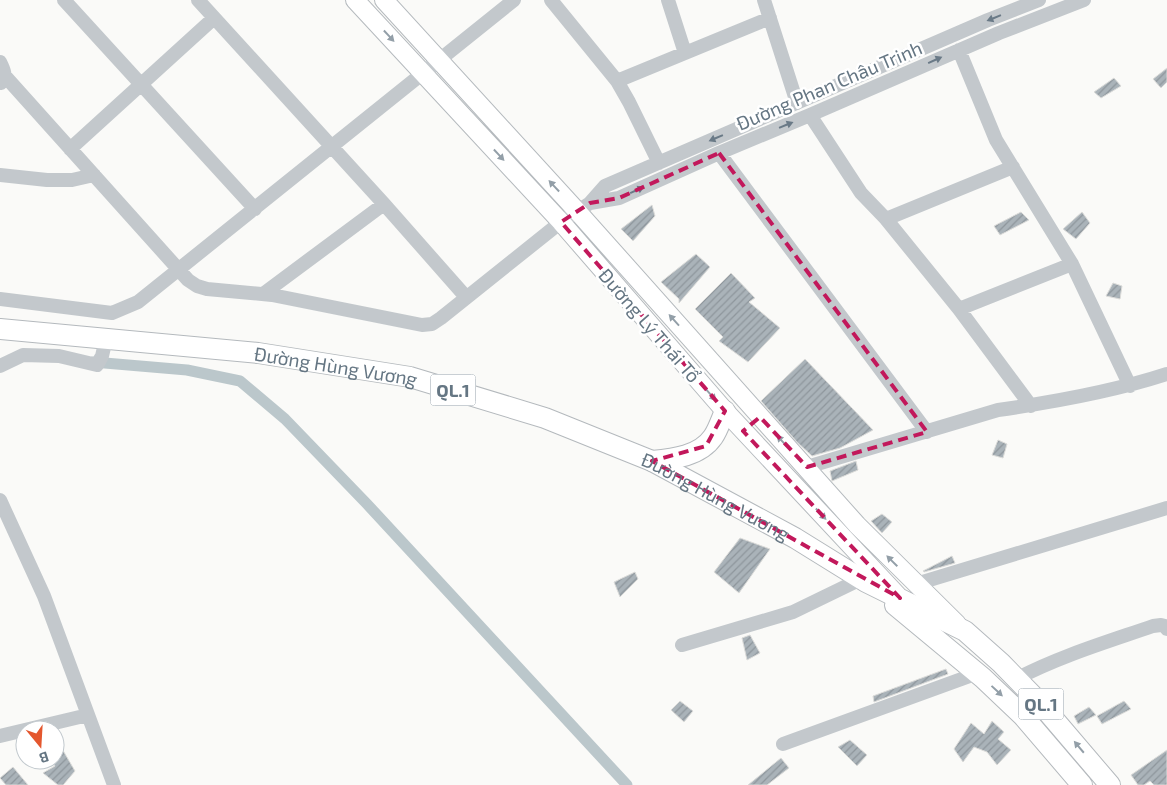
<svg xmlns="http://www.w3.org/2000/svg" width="1167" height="785" font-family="'Exo 2',sans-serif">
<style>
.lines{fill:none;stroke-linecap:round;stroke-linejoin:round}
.canal{stroke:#bbc7cb;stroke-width:11}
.building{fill:url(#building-hatch);stroke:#dcdcda}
.major-casing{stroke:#b5babe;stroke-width:20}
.highway-casing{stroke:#b4b9bd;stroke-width:22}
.minor{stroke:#c3c8cc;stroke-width:14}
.major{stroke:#fff;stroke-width:18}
.highway{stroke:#fff;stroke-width:20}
.oneway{fill:#6a7a87}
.oneway2{fill:#939fa8}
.marked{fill:none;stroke:#c2185b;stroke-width:4;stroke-dasharray:10 6;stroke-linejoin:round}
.labels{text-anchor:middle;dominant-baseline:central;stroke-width:5;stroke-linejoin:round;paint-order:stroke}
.shield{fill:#fff;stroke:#939fa8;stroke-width:1}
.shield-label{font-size:18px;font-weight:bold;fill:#657683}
.street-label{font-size:19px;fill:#657683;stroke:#fff}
</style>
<defs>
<pattern id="building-hatch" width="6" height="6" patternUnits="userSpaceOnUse" patternTransform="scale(1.25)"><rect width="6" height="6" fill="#aab3b9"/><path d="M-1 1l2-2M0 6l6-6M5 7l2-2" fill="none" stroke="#8e969c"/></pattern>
</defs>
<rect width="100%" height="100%" fill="#fafaf8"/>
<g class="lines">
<path class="canal" d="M93 362 187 370 240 381 285 419 367 504 627 785"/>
</g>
<path class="building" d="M1167 68V82L1161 88 1153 79Z
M1114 78 1121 86 1101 98 1094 92Z
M652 205 655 216 633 241 621 229Z
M1021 212 1029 220 1000 235 994 226Z
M1082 212 1090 223 1076 239 1063 229Z
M696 254 710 267 679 303V299L661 282Z
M731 273 755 298 749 302 780 328 748 362 719 341 723 337 695 309Z
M1113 283 1122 286 1120 299 1106 296Z
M805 359 873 430 840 448 812 456 797 442 761 401Z
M998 440 1007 444 1003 458 992 455Z
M856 461 858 470 832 481 830 471Z
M882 514 892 522 882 533 871 521Z
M740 538 770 549 739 593 714 572Z
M952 556 955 563 924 572 923 571Z
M635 572 638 579 620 597 614 582Z
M750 635 760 653 747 660 742 638Z
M946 669 948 674 874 702 873 696Z
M680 701 693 711 684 722 671 710Z
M1124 701 1131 709 1102 724 1097 716Z
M1089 707 1096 715 1078 724 1074 716Z
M992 721 1004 732 998 739 1011 750 997 765 987 752 974 747 963 762 954 749 971 723 984 734Z
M850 740 867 755 857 766 838 747Z
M61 747 75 771 63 785H58L43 773 55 766 51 760H55V751Z
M1167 750V785H1154L1150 781 1144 785H1138L1131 775Z
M781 758 789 768 767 785H748Z
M13 767 28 785H6L0 778Z"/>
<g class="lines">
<g class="major-casing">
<path id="major" d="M355 0 561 222 725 411 897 595
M384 0 577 211 857 525 957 624"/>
</g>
<g class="highway-casing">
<g id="highway">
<path id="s1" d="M0 329 258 353 410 377 545 418 652 461 795 538 866 582 965 631 1001 663 1040 703 1110 785"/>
<path d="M652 461C674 459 700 456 713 437 718 430 721 420 725 411"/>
<path d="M895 605 983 678 1023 716 1082 785"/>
</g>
</g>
<path class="minor" d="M64 0 255 209
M198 0 384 204 466 297
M551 0 617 81 629 102 659 163
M668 0 685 53
M764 0 797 103
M959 50 996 140 1072 264 1130 386
M0 62C4 70 7 76 1 83
M5 76 188 280 197 286 207 289 272 295 422 325 432 324 441 318 561 222 590 203 605 186 988 20 1039 0
M617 81 770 18
M810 115 861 193 886 219 959 309 1031 406
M70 149 214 18
M719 153 927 432
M0 175 47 180H72L94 175
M590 203 619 198 719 153 810 115 999 33 1084 0
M886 219 1013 167
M263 294 384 204
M0 299 112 313 138 302 514 0
M959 309 1072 264
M0 366 23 355 59 356 97 365 102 356 106 339
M807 467 998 410C1055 402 1112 392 1167 374
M0 500 44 596 114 785
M916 584 1167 508
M682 645 793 612 861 579
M1016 679C1060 656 1107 642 1153 626L1161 625 1165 626 1167 629
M0 736 88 715
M783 744 978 673"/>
<use href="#major" class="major"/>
<use href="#highway" class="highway"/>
</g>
<defs><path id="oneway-solid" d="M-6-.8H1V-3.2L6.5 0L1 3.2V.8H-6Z" transform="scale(1.25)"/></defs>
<g class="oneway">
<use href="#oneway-solid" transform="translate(994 18) rotate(158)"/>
<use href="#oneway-solid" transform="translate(935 60) rotate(-24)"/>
<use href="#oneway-solid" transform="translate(786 125) rotate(-22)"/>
<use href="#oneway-solid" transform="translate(716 138) rotate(157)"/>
<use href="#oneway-solid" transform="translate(637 190) rotate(-24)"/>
</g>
<g class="oneway2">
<use href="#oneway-solid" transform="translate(389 36) rotate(47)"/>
<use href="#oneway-solid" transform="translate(499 155) rotate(47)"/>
<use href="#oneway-solid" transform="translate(554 186) rotate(-133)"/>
<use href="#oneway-solid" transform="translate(674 320) rotate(-132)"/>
<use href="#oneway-solid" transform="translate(711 395) rotate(49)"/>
<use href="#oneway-solid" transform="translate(782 441) rotate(-133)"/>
<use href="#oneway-solid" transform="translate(821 514) rotate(47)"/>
<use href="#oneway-solid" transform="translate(892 561) rotate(-135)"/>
<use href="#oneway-solid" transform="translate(997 691) rotate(43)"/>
<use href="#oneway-solid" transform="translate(1079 747) rotate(-130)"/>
</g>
<path class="marked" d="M719 153 927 432 807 467 760 417 743 431 900 598 652 461 706 446 725 411 561 222 590 203 619 198Z"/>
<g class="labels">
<g class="shield">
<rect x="430.5" y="374.5" width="45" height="31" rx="4"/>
<rect x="1018.5" y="688.5" width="45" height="31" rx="4"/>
</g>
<g class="shield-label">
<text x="453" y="390">QL.1</text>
<text x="1041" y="704">QL.1</text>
</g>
<g class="street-label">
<text transform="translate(829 85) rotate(-23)">Đường Phan Châu Trinh</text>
<text transform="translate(650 325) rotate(49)">Đường Lý Thái Tổ</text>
<text stroke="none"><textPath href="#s1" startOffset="338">Đường Hùng Vương</textPath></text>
<text stroke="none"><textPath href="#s1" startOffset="742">Đường Hùng Vương</textPath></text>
</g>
</g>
<g transform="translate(40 745) rotate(162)"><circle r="24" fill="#ffffff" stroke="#c1c8cd"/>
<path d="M0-4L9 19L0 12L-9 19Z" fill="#e4572e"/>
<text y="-8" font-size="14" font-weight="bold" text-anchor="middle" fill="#657683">B</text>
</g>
</svg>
